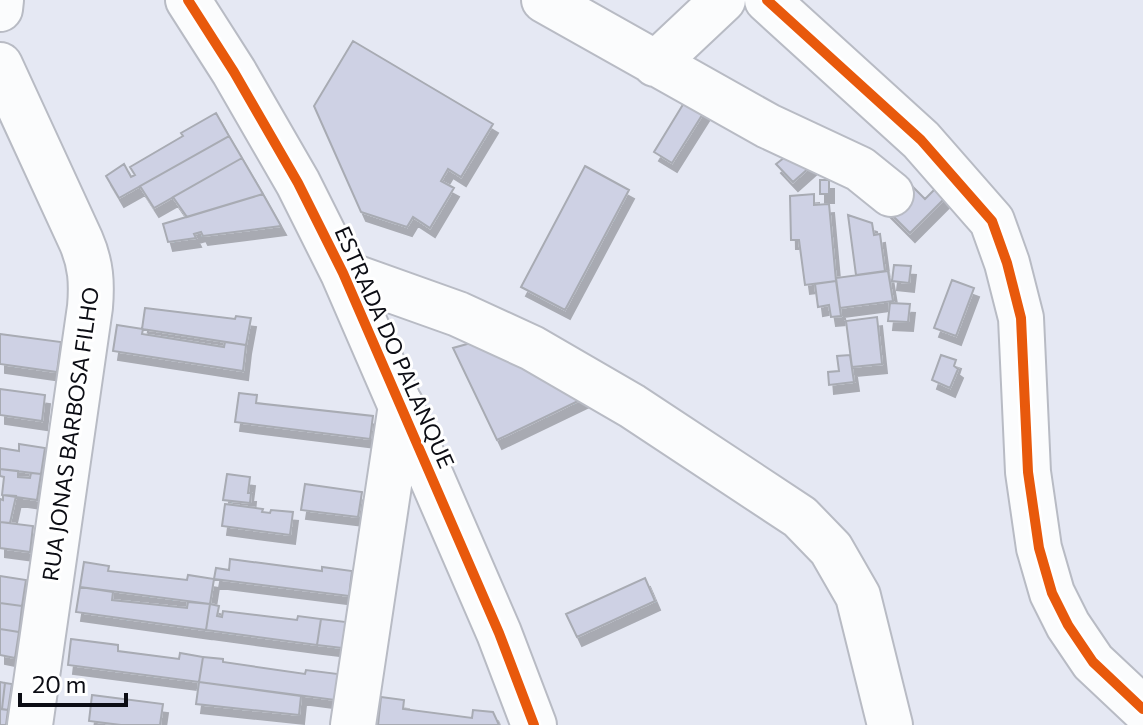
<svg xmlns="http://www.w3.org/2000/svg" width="1143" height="725" font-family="Commissioner,sans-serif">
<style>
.building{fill:#ced1e4;stroke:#a8abb3;stroke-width:2;filter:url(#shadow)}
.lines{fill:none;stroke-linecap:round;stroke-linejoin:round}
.minor-casing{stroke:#b8bbc4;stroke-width:48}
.minor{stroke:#fbfcfd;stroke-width:44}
.cycleway-casing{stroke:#fff;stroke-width:15}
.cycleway{stroke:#e8590c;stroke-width:10}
.labels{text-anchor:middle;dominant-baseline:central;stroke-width:6;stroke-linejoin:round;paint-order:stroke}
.street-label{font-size:22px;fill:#0c0d14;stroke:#fff}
</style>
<defs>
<filter id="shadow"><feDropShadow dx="5" dy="9" stdDeviation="0" flood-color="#0004"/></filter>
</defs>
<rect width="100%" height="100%" fill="#e5e8f3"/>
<path class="building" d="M353 41 493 124 461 177 448 169 441 181 454 188 430 228 413 217 407 227 361 212 314 106Z
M690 93 709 104 672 163 654 152Z
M216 113 229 136 119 198 106 176 124 164 131 177 135 175 130 167 183 136 181 133Z
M229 136 242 158 154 208 140 186Z
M798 147 819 159 793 182 776 164Z
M242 158 263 194 187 217 173 197Z
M585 166 629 190 565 310 521 287Z
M820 180H829V194H820Z
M909 183 925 199 935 189 944 199 910 233 885 208Z
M263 194 281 226 203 236 201 232 194 234 196 238 168 242 163 224Z
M814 194V205L829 204 836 281 805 285 799 240H791L790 196Z
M848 215 872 223 874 235 880 234 885 271 856 275Z
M894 265 911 266 909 283 892 281Z
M888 271 893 301 840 308 836 278Z
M952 280 974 288 956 336 934 328Z
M836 281 841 316 831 317 829 305 818 307 815 284Z
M890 303 910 304 908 322 888 321Z
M145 308 235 319 236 316 251 318 246 345 142 329Z
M877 317 882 364 852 367 846 321Z
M117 325 143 329 142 334 224 347 225 342 246 345 243 371 113 351Z
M0 334 61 342 57 372 0 364Z
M492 337 601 390 497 440 453 348Z
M850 355 854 382 829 385 828 372 839 371 837 356Z
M941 355 956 360 954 366 958 369 950 388 932 380Z
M0 389 45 395 42 421 0 415Z
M239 393 257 395 256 403 373 416 370 439 235 422Z
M19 444 45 448 41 474 0 469V448L19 451Z
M0 469 18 471V477L30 478 31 473 41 474 37 500 2 495 4 477 0 476Z
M227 474 250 477 248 493H251L250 503 223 500Z
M305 484 362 492 358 517 301 510Z
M3 495 16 496 10 523 0 522V499L3 500Z
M225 504 263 509 262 512 270 513 271 510 293 512 290 535 222 526Z
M0 522 33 526 30 552 0 548Z
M230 559 322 571V567L352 571 349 596 214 579 216 568 229 570Z
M84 562 109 566 108 571 187 580 188 575 214 579 210 604 80 587Z
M0 576 26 580 22 606 0 603Z
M645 578 655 601 577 637 566 614Z
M80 587 113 592 112 600 187 608 188 602 210 604 206 630 76 612Z
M0 603 22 606 19 632 0 629Z
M210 604 219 606 217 616 222 617 223 611 297 620 298 616 321 619 317 645 206 630Z
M321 619 346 622 342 648 317 645Z
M0 629 19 632 15 658 0 655Z
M71 639 118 645V651L179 659 180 653 203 657 199 682 68 665Z
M203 657 223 659V662L305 674 306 670 338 674 335 700 199 682Z
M0 682 5 683 2 709H0Z
M199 682 301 696 299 715 196 704Z
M5 683 12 684 8 710 2 709Z
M92 695 163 704 160 725H121L89 721Z
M381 697 404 700 403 709 472 718 473 710 493 712 499 725H378Z
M0 709 8 710 6 725H0Z"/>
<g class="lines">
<g class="minor-casing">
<path id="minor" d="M188 0 234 72 298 183 343 273 499 633 534 725
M544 0 768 126 860 169 891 194
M767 0 921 140 992 221 1007 263 1021 318 1028 472 1039 548 1052 593 1068 625 1093 662 1143 709
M0 9 1 0
M655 64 723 0
M0 65 81 241C91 264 92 283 90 307L30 725
M343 273 458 314 532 348 632 406 800 517 831 549 858 596 890 725
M353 725 401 405"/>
</g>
<use href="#minor" class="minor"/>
<g class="cycleway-casing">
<path id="cycleway" d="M188 0 234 72 298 183 343 273 499 633 534 725
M767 0 921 140 992 221 1007 263 1021 318 1028 472 1039 548 1052 593 1068 625 1093 662 1143 709"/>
</g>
<use href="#cycleway" class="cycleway"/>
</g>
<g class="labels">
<g class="street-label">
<text transform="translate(395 347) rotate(66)">ESTRADA DO PALANQUE</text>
<text transform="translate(70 434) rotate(-82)">RUA JONAS BARBOSA FILHO</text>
</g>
</g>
<path d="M20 693v12h106v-12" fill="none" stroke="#0c0d14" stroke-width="4"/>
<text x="32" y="693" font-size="24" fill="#0c0d14" stroke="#ffffff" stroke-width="6" paint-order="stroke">20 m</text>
</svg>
